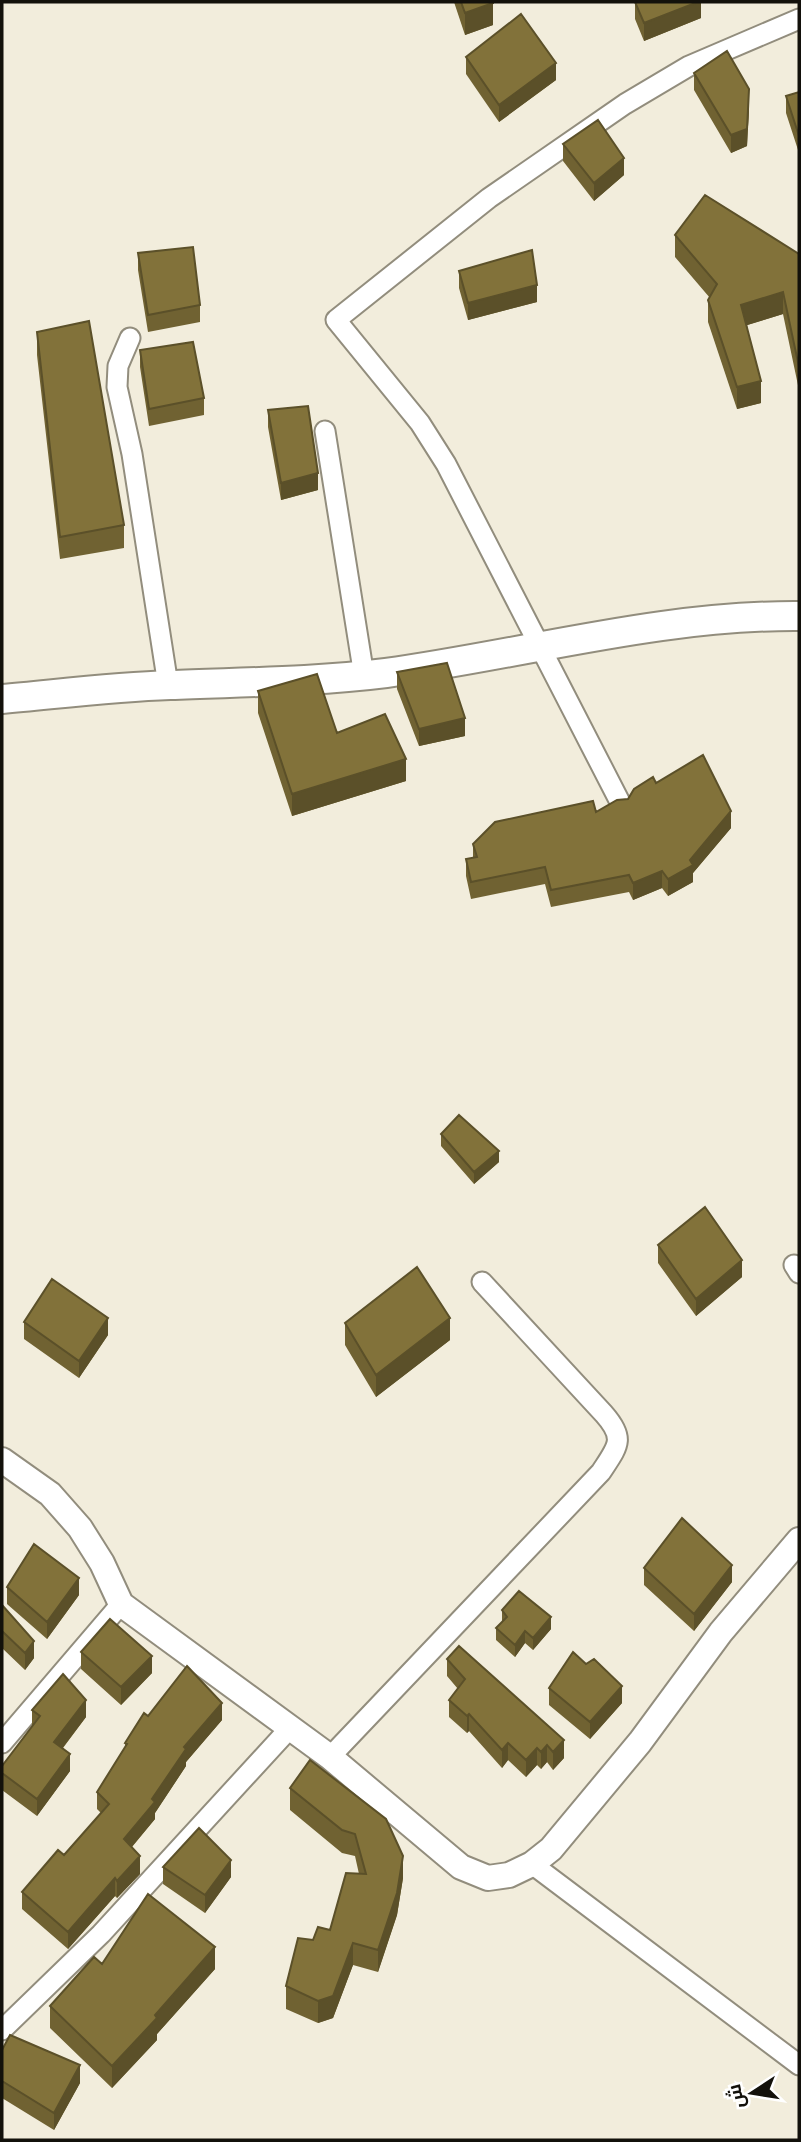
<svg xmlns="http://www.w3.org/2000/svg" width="801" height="2142" font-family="'Asap Condensed',Cairo,sans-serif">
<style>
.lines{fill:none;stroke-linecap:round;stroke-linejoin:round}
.minor-casing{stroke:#928d7d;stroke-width:23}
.tertiary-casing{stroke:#928d7d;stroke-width:28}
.secondary-casing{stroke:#928d7d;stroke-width:32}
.minor{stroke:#fff;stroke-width:19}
.tertiary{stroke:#fff;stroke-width:24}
.secondary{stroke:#fff;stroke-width:28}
.wall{fill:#706232}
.shaded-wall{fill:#5b5029}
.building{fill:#82723a;stroke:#5b5029;stroke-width:2}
</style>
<rect width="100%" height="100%" fill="#f2eddc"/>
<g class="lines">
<g class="minor-casing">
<path id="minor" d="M130 338 118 366 117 387 132 454 168 685
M325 431 364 676
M622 806 446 464 420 423 336 320 489 198 625 104 689 66 799 19
M794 1265 799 1273
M2 1743 121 1604
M330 1757 601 1472C618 1446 626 1439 604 1414L482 1282
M532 1864 799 2065
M2 2030 101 1934 290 1728"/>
</g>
<g class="tertiary-casing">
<path id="tertiary" d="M2 1460 50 1494 80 1528 102 1563 121 1604 330 1757 461 1867 488 1878 509 1875 532 1864 551 1849 640 1742 721 1632 799 1540"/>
</g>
<g class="secondary-casing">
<path id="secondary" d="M2 699C58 694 114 687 170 685 243 682 314 682 386 673 524 654 660 615 799 616"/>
</g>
<use href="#minor" class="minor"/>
<use href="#tertiary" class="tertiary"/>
<use href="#secondary" class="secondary"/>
</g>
<path class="wall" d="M454 2H493V25L465 35Z
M635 2H701V18L644 41 635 19Z
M466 57 556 80 499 122 466 74Z
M694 73 749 107 747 146 731 153 694 90Z
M799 92V153L786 113V96Z
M563 144 624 175 594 201 563 161Z
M675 235 799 254V390L783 314 747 325 761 403 737 409 708 322V300L710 298 675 257Z
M138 253 200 305V322L148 332 138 270Z
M459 271 537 302 468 320 459 288Z
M37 332 124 525V548L60 559 37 355Z
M140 350 204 398V415L149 426 140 367Z
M268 410 318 490 281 500 268 427Z
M397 672 465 736 419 746 397 689Z
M258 691 337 733 406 781 292 816 258 713Z
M656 783 731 828 693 873V882L668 896 662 888 633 900 629 892 551 907 545 884 471 899 466 876V859L473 858V844L596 812 628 799Z
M441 1134 499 1162 474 1184 441 1146Z
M658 1245 742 1277 696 1316 658 1263Z
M24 1322 108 1335 79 1378 24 1339Z
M345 1323 450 1340 376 1397 345 1345Z
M644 1568 732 1582 694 1631 644 1585Z
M7 1587 79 1595 47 1639 7 1604Z
M2 1605 34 1658 25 1670 2 1648Z
M502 1610 551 1629 533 1650 525 1643 515 1657 496 1640V1628L502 1622Z
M81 1652 152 1673 121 1705 81 1669Z
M447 1659 564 1758 553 1770 547 1762 541 1769 537 1765 526 1777 508 1760 502 1768 469 1731 467 1733 449 1717V1700L458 1689 447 1676Z
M586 1664 622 1703 590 1739 549 1705V1688Z
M32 1710 86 1717 63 1748 70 1771 37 1816 2 1790V1766L32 1726Z
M148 1716 222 1720 186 1762V1766L155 1813V1819L132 1847 140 1874 117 1898 115 1896 68 1949 22 1909V1892L64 1855 101 1813 97 1809V1792L125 1747V1743Z
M310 1760 403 1878 397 1915 378 1972 353 1965 333 2018 318 2023 286 2009V1986L313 1940 330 1930 359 1874 355 1856 342 1853 290 1810V1788Z
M163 1867 231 1877 205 1913 163 1884Z
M102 1964 215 1969 157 2034V2040L112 2088 50 2028V2006Z
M2 2050 80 2083 54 2130 2 2098Z"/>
<path class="shaded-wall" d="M698 2H701V18L644 41V23Z
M493 3V25L465 35V13Z
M556 63V80L499 122V105Z
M749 89V107L747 146 731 153V135Z
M624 158V175L594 201V183Z
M537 285V302L468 320V303Z
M783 292V314L741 327V305Z
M761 381V403L737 409V387Z
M318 473V490L281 500V483Z
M465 718V736L419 746V729Z
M406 759V781L292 816V794Z
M731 811V828L693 873V882L668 896V879L690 860Z
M662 871V888L633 900V883Z
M499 1151V1162L474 1184V1172Z
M742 1260V1277L696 1316V1299Z
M108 1318V1335L79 1378V1361Z
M450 1318V1340L376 1397V1375Z
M732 1565V1582L694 1631V1614Z
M79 1578V1595L47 1639V1622Z
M551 1617V1629L533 1650V1638Z
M525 1631V1643L515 1657V1645Z
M34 1641V1658L25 1670V1653Z
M152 1656V1673L121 1705V1687Z
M622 1686V1703L590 1739V1722Z
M86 1700V1717L54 1759V1742Z
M222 1703V1720L186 1762V1766L155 1813V1819L124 1856V1839L152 1799 184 1747Z
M469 1714V1731L467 1733V1716Z
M564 1740V1758L553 1770V1752Z
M508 1743V1760L502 1768V1750Z
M547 1745V1762L541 1769V1752Z
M537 1748V1765L526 1777V1760Z
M70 1754V1771L37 1816V1799Z
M140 1856V1874L117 1898V1881Z
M403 1856V1878L397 1915 378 1972V1950Z
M231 1860V1877L205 1913V1895Z
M115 1878V1896L68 1949V1932Z
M353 1943V1965L333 2018 318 2023V2001Z
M215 1947V1969L157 2034V2040L112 2088V2066L155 2015Z
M80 2065V2083L54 2130V2113Z"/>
<path class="building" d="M461 2H493V3L465 13Z
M635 2H698L644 23Z
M521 14 556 63 499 105 466 57Z
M727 51 749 89 747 129 731 135 694 73Z
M799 92V136L786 96Z
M598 120 624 158 594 183 563 144Z
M705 195 799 254V367L783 292 741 305 761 381 737 387 708 300 717 284 675 235Z
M193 247 200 305 148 315 138 253Z
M532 250 537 285 468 303 459 271Z
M89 321 124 525 60 537 37 332Z
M193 342 204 398 149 409 140 350Z
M308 406 318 473 281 483 268 410Z
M447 663 465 718 419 729 397 672Z
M317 674 337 733 385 714 406 759 292 794 258 691Z
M703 755 731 811 690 860 693 865 668 879 662 871 633 883 629 875 551 890 545 867 471 882 466 859 477 857 473 844 495 822 593 801 596 812 617 800 628 799 634 789 653 777 656 783Z
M459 1115 499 1151 474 1172 441 1134Z
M705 1207 742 1260 696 1299 658 1245Z
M417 1267 450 1318 376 1375 345 1323Z
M52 1279 108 1318 79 1361 24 1322Z
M682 1518 732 1565 694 1614 644 1568Z
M34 1544 79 1578 47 1622 7 1587Z
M519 1591 551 1617 533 1638 525 1631 515 1645 496 1628 507 1617 502 1610Z
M2 1605 34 1641 25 1653 2 1631Z
M110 1619 152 1656 121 1687 81 1652Z
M459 1646 564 1740 553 1752 547 1745 541 1752 537 1748 526 1760 508 1743 502 1750 469 1714 467 1716 449 1700 465 1679 447 1659Z
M573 1652 586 1664 594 1659 622 1686 590 1722 549 1688Z
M187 1666 222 1703 184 1747 186 1749 152 1799 155 1802 124 1839 140 1856 117 1881 115 1878 68 1932 22 1892 58 1850 64 1855 109 1804 97 1792 127 1744 125 1743 144 1713 148 1716Z
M63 1674 86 1700 54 1742 70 1754 37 1799 2 1773V1766L40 1716 32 1710Z
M310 1760 386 1819 403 1856 397 1893 378 1950 353 1943 333 1996 318 2001 286 1986 298 1938 313 1940 318 1927 330 1930 346 1873 366 1874 355 1834 342 1830 290 1788Z
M199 1828 231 1860 205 1895 163 1867Z
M148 1894 215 1947 155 2015 157 2018 112 2066 50 2006 94 1957 102 1964Z
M10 2035 80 2065 54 2113 2 2081V2050Z"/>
<rect width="801" height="2142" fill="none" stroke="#13110b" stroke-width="7"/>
<g transform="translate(752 2093) rotate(258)" stroke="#ffffff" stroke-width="5" paint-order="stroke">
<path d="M0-5L12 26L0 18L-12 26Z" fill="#13110b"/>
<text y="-10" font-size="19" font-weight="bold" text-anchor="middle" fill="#13110b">ش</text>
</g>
</svg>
